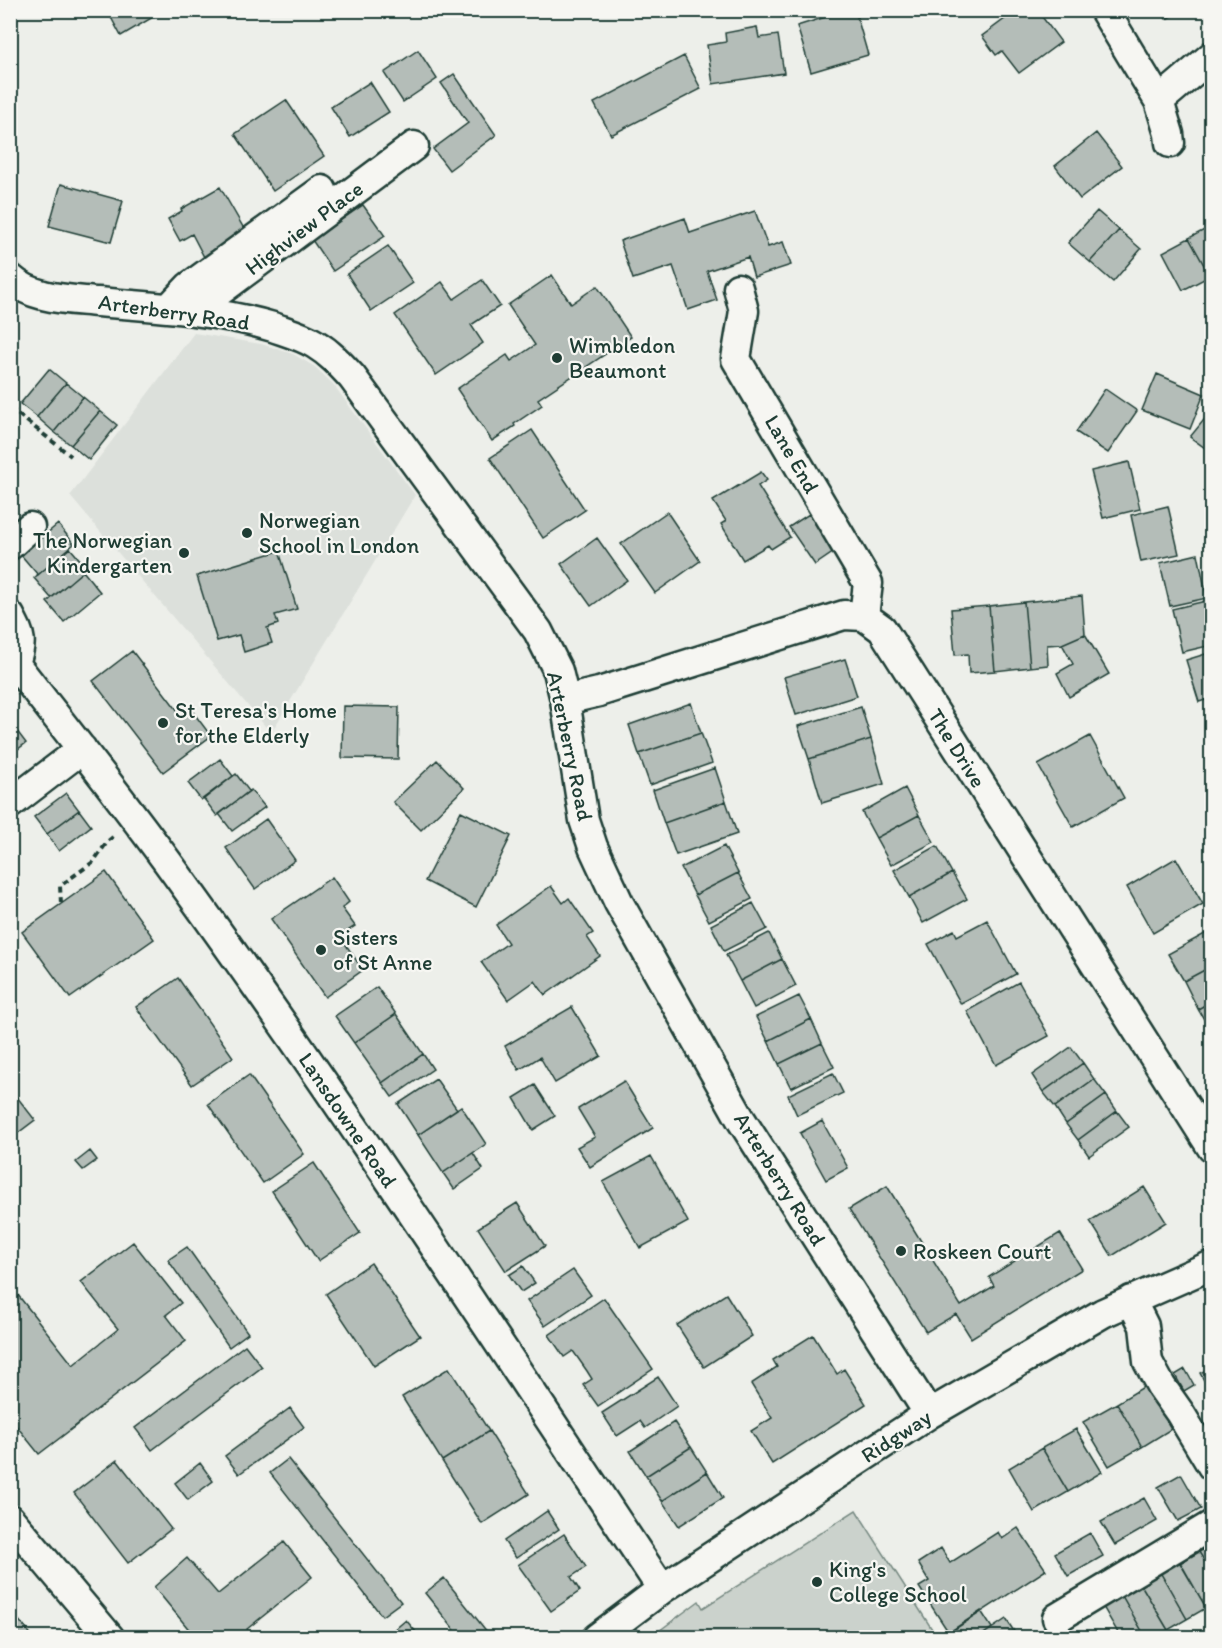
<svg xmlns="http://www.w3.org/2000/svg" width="1222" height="1648" font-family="Itim,sans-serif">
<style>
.built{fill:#dce0db}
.green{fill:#cbd2cc;stroke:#758880;stroke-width:1.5}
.building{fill:#b4bdb8;stroke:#1f3d34;stroke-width:1.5}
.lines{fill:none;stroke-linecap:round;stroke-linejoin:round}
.minor-casing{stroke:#1f3d34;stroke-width:33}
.path{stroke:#1f3d34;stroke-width:4;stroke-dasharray:6 4.5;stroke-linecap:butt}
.minor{stroke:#f6f6f2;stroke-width:28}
.poi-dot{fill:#1f3d34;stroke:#f6f6f2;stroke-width:2}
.labels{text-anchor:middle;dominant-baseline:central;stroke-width:4.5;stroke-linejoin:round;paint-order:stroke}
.street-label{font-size:22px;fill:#1f3d34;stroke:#f6f6f2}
.poi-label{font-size:22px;fill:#1f3d34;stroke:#f6f6f2;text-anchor:start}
</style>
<rect width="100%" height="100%" fill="#edefea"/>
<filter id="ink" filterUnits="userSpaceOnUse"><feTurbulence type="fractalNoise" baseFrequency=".0167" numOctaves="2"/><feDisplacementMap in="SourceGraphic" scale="12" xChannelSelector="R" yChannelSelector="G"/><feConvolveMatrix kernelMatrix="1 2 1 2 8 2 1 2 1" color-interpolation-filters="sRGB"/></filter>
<g filter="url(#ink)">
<path class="built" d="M194 333 261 344 293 354 315 367 333 384 415 495 271 733 70 496Z"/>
<path class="green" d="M856 1510 937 1637H651L699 1601 703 1608Z"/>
<path class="building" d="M107 10H165L121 36Z
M848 10H855L868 55 811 72 797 26Z
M1017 10H1037L1061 42 1019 73 1002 51 996 55 982 36Z
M1161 10H1183L1166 19Z
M757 27 759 38 778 35 784 73 713 84 707 45 726 42 725 33Z
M418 50 437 79 403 102 384 73Z
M684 56 701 89 611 135 594 103Z
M454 74 496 135 449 170 433 149 468 123 441 83Z
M370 82 389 112 350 137 331 107Z
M286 100 324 156 273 191 235 134Z
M1096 133 1122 166 1080 199 1055 166Z
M61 184 123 201 111 242 49 226Z
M220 187 247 234 204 257 192 234 180 241 168 219 182 211 181 209Z
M363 205 385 236 333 271 312 240Z
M755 211 768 247 783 242 791 265 754 277 748 257 707 271 717 300 688 310 673 266 633 279 620 241 685 218 690 233Z
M1097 211 1119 230 1090 262 1068 243Z
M1212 226V275L1210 276 1189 238Z
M1119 230 1141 249 1113 282 1090 262Z
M1189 238 1210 276 1183 290 1163 252Z
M388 246 413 283 371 311 347 274Z
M552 275 571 304 597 286 631 337 538 399 542 405 514 424 515 426 492 441 457 389 507 355 511 361 535 345 508 305Z
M482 280 500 306 471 325 483 343 436 375 395 315 442 282 454 299Z
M49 369 66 383 37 417 20 404Z
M1157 374 1204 394 1190 429 1142 410Z
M66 383 83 397 54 432 37 417Z
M1105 389 1137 411 1108 453 1076 432Z
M83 397 100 411 71 445 54 432Z
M1212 410V453L1190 437Z
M100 411 117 425 89 460 71 445Z
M532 430 585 510 543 538 490 458Z
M1129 462 1140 509 1103 518 1091 471Z
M761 472 767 480 758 486 790 537 771 549 768 545 743 560 721 524 726 521 713 501Z
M1168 506 1179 554 1141 562 1131 515Z
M667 512 700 561 655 593 621 544Z
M809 514 834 552 815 565 789 527Z
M58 524 74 544 38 575 21 555Z
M597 538 627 580 591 606 561 564Z
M70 548 87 568 51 598 34 578Z
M279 551 297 609 275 615 278 624 267 628 272 643 244 652 239 635 217 641 197 576Z
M1198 554 1207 598 1170 606 1160 563Z
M83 571 100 592 64 622 47 602Z
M1082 596 1085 634 1062 644 1047 645 1048 665 1030 667 1024 602Z
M1210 600 1212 607V645L1182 652 1172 609Z
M1024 602 1030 667 995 671 989 606Z
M989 606 995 671 969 673 968 654 955 655 951 609Z
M1085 634 1109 674 1069 697 1057 673 1073 664 1062 644Z
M132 651 178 711 187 704 211 736 163 772 93 681Z
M1212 652V698L1199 702 1186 660Z
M845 659 857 696 796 715 784 677Z
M691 703 701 733 639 754 629 725Z
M343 706 399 707 398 759 342 758Z
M861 707 871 739 809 759 798 726Z
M1212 720V733L1205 728Z
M10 722 26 743 10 755Z
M701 733 712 763 650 785 639 754Z
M1090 736 1124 798 1073 827 1038 765Z
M871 739 884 784 822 803 809 759Z
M220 759 233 776 201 800 188 783Z
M437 760 464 788 421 830 393 802Z
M715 768 726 801 664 823 653 790Z
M236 774 249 791 217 816 204 799Z
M905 788 919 815 876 838 862 812Z
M251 790 265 807 232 831 219 814Z
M66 793 79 810 47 834 34 817Z
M726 801 737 834 676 855 664 823Z
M79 810 91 826 59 851 47 834Z
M461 811 511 836 476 907 425 881Z
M919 815 934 842 891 865 876 838Z
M266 819 295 860 255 889 226 848Z
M724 846 738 873 695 895 681 868Z
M937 846 952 873 909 897 894 870Z
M1176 858 1203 904 1153 933 1127 887Z
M106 872 154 939 70 998 22 932Z
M738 873 752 899 709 921 695 895Z
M952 873 967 899 923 923 909 897Z
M332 877 349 902 342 908 355 926 340 936 363 970 325 997 271 919Z
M551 886 563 903 569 898 593 933 587 937 600 956 545 995 535 981 508 1000 481 962 508 943 496 925Z
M753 903 767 929 724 951 711 925Z
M987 920 1016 974 961 1004 928 944 954 930 957 936Z
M1212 930V966L1184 981 1168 954Z
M769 933 782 959 740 981 726 955Z
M782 959 796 986 754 1008 740 981Z
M1212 966V1001L1198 1009 1184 981Z
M178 978 233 1057 192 1085 136 1007Z
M1019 982 1049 1036 996 1065 967 1011Z
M377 987 396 1014 354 1043 335 1016Z
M799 996 811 1019 768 1041 756 1017Z
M1212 1001V1033L1198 1009Z
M572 1007 601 1056 555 1083 540 1057 519 1070 505 1046Z
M396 1014 423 1054 382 1083 354 1043Z
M811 1019 822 1043 779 1064 768 1041Z
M822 1043 834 1067 791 1088 779 1064Z
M1071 1047 1083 1063 1043 1092 1032 1075Z
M423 1054 433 1069 392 1097 382 1083Z
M1083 1063 1094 1079 1055 1107 1043 1092Z
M833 1073 843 1093 797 1115 788 1095Z
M249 1075 304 1154 263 1183 208 1104Z
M436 1079 457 1109 418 1135 398 1104Z
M1094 1079 1106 1095 1066 1124 1055 1107Z
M624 1081 653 1128 590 1167 577 1147 595 1137 578 1109Z
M535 1085 555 1116 533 1130 514 1098Z
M10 1088 35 1120 10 1139Z
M1106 1095 1117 1111 1078 1140 1066 1124Z
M461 1106 486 1144 443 1173 418 1135Z
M1117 1111 1129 1127 1089 1156 1078 1140Z
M822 1121 848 1168 826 1180 800 1133Z
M90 1151 97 1160 83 1170 76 1162Z
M473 1153 483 1169 454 1189 443 1173Z
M651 1156 688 1222 640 1248 603 1182Z
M314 1163 360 1233 318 1261 272 1191Z
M887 1186 961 1306 994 1286 989 1277 1060 1233 1082 1269 971 1338 956 1314 926 1332 849 1209Z
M1144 1187 1166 1222 1112 1256 1090 1221Z
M517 1203 545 1246 506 1271 478 1228Z
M133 1242 181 1303 166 1315 186 1341 39 1454 10 1418V1406L13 1404 10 1401V1285L73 1365 118 1329 81 1282Z
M187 1247 248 1333 229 1347 168 1260Z
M371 1263 420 1336 374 1366 326 1294Z
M523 1266 535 1283 521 1292 509 1275Z
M573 1270 591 1295 545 1326 527 1301Z
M726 1294 752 1336 704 1367 677 1325Z
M604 1298 653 1369 598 1406 583 1385 592 1379 587 1371 573 1351 564 1357 549 1335Z
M813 1335 837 1374 844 1369 866 1404 772 1464 751 1431 772 1418 751 1384 777 1367 773 1360Z
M245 1345 262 1367 152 1450 135 1428Z
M1212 1367V1395L1200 1373Z
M449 1368 489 1431 442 1461 402 1397Z
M1185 1369 1194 1385 1184 1391 1175 1375Z
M658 1377 677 1406 645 1428 640 1421 617 1436 602 1413Z
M1150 1383 1176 1426 1142 1447 1117 1403Z
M1117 1403 1142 1447 1109 1466 1083 1422Z
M290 1408 304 1427 239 1474 225 1456Z
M674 1422 691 1447 646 1476 630 1451Z
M1076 1429 1102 1472 1068 1492 1042 1448Z
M489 1431 529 1494 482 1524 442 1461Z
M691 1447 707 1472 662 1501 646 1476Z
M1042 1448 1068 1492 1034 1512 1009 1468Z
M288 1459 401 1602 382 1616 270 1473Z
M117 1460 171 1529 128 1563 74 1493Z
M200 1463 213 1481 188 1500 175 1483Z
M707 1472 723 1498 679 1526 662 1501Z
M1181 1474 1201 1509 1178 1521 1158 1487Z
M1144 1498 1157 1521 1115 1545 1101 1522Z
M547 1511 559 1529 516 1558 504 1541Z
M1018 1528 1046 1570 949 1633 919 1587 929 1581 918 1563 941 1548 950 1563 998 1532 1002 1539Z
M1090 1533 1103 1556 1068 1576 1055 1553Z
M564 1534 586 1567 571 1577 580 1591 551 1611 518 1565Z
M284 1542 312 1577 247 1629 254 1638H196L154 1587 187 1558 218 1594Z
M1212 1545V1573L1199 1552Z
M1199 1552 1212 1573V1609L1208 1611 1180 1563Z
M1179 1560 1206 1608 1187 1619 1160 1572Z
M1160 1572 1187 1619 1168 1630 1140 1583Z
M444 1578 492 1638H461L425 1593Z
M1140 1583 1168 1630 1155 1638H1146L1121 1594Z
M1121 1594 1146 1638H1121L1102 1605Z
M10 1610 34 1638H10Z
M981 1611 992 1628 978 1638H959L954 1629Z
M1006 1619 1017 1636 1015 1638H978Z
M406 1620 421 1638H388L387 1636Z"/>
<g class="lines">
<g class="minor-casing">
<path id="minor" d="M1104 10 1159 101
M1170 143 1169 134 1159 101 1212 56
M10 278C32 299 68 299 97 302 156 307 216 310 273 327 287 332 302 336 315 344 330 353 341 365 352 377L538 631 558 671 565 700 584 820 593 847 619 903 740 1118 929 1414
M738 288 744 311 736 359 868 583 864 616
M169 308 190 286 322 190
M193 311 414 146
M10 545 30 527
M10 616C22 639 22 640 15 664
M10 661 15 664C70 734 125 803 177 875 346 1108 503 1350 662 1589
M565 700 599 692 844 615 864 616 882 629 1212 1148
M10 804 82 749
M1131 1300 1144 1326 1148 1362 1161 1386 1180 1413 1212 1466
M10 1519 110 1638
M1057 1618 1212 1525
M597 1638 662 1589 929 1414 1103 1313 1212 1265"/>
</g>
<path class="path" d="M10 408 71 456
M61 903 60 886 93 862 108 841 114 836"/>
<use href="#minor" class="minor"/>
</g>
</g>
<g class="poi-dot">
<circle cx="557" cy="358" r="6"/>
<circle cx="247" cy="533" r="6"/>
<circle cx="184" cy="553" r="6"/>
<circle cx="163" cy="723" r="6"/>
<circle cx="321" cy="950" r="6"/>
<circle cx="901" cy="1251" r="6"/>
<circle cx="817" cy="1582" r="6"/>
</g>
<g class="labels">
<g class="street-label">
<text transform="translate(304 228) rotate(-37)">Highview Place</text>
<text transform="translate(174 312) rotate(8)">Arterberry Road</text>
<text transform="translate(792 454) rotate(60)">Lane End</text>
<text transform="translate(570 746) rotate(78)">Arterberry Road</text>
<text transform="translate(957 748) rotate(58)">The Drive</text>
<text transform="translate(348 1120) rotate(56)">Lansdowne Road</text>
<text transform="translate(780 1179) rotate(58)">Arterberry Road</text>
<text transform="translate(896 1436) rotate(-33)">Ridgway</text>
</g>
<g class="poi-label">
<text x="569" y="345">Wimbledon<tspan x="569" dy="25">Beaumont</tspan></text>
<text x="259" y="520">Norwegian<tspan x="259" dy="25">School in London</tspan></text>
<text x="172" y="540" text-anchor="end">The Norwegian<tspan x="172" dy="25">Kindergarten</tspan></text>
<text x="175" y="710">St Teresa's Home<tspan x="175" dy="25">for the Elderly</tspan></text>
<text x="333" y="937">Sisters<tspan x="333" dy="25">of St Anne</tspan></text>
<text x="913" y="1251">Roskeen Court</text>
<text x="829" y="1569">King's<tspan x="829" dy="25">College School</tspan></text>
</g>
</g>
<rect width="1222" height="1648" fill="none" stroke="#f6f6f2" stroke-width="36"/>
<rect x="18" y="18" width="1186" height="1612" fill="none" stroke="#1f3d34" stroke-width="2" filter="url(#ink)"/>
</svg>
